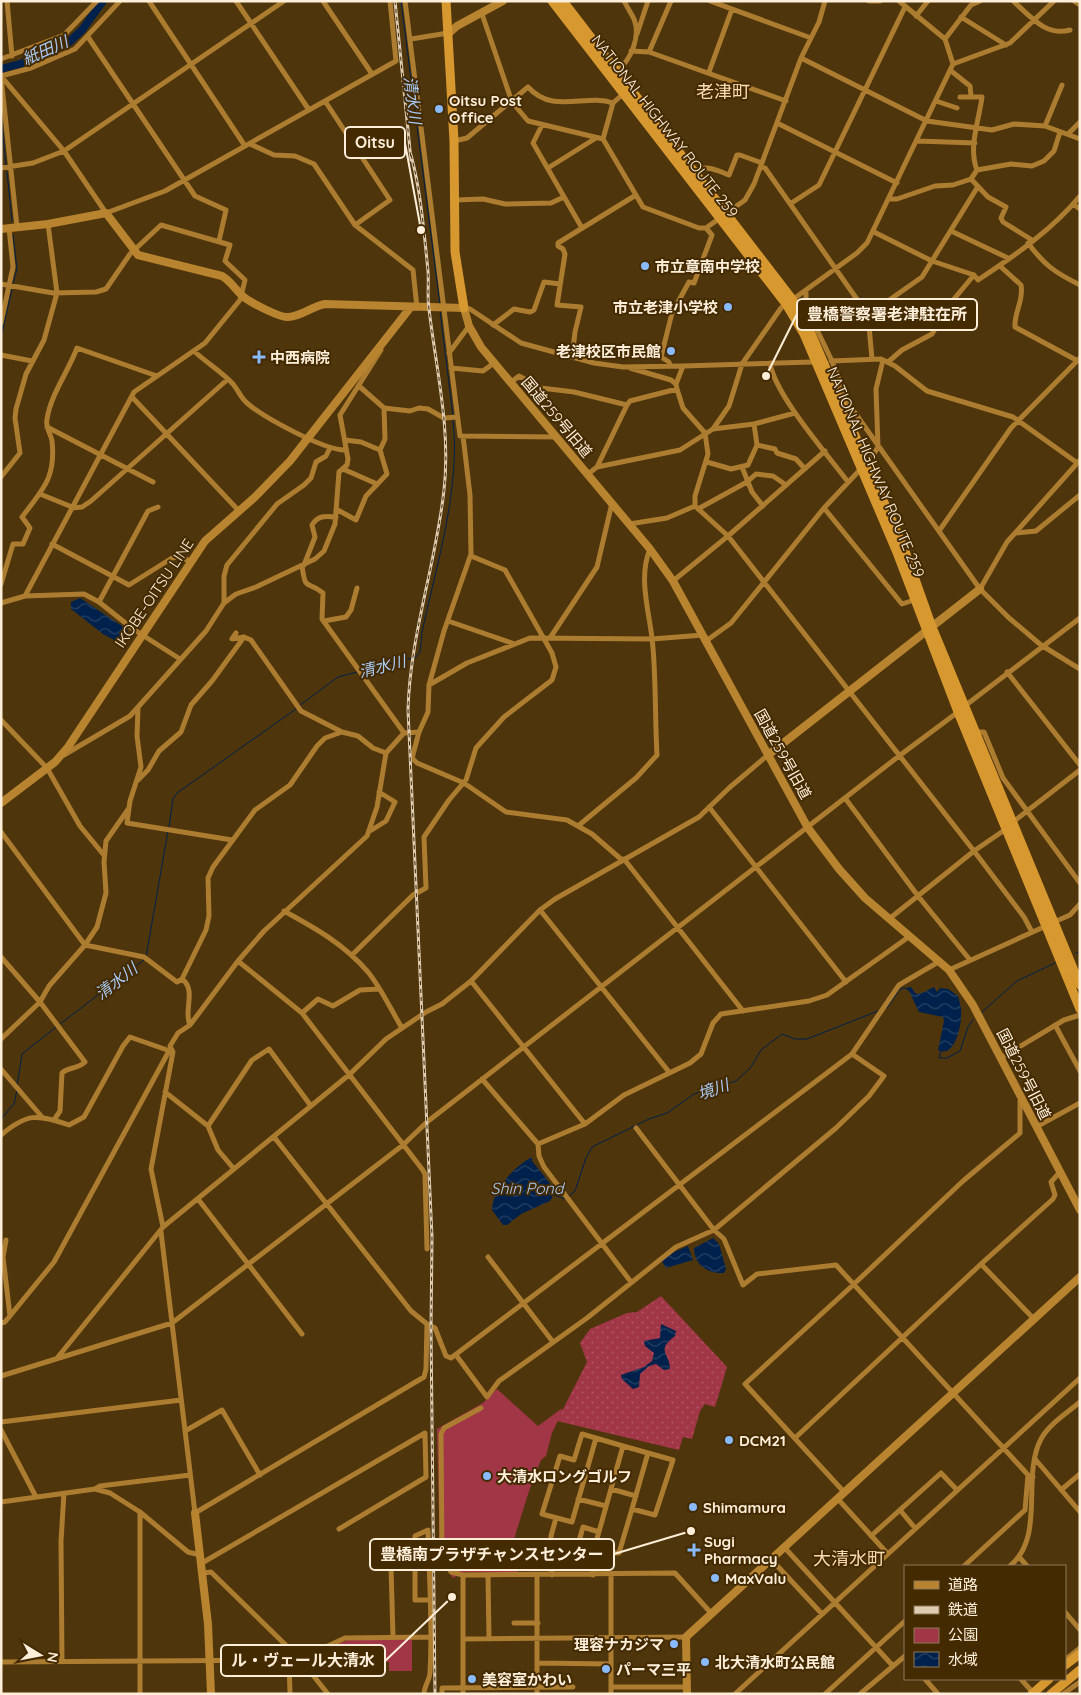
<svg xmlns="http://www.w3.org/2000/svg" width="1081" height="1695" font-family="Quicksand,'Noto Sans JP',sans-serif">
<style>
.grass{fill:url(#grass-dots)}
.park{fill:#a13646}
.water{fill:url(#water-waves)}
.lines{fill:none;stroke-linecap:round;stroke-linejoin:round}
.stream{stroke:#00214b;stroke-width:1}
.river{stroke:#00214b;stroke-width:8}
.street{stroke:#ac7c30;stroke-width:5}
.secondary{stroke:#b98430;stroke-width:8}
.highway{stroke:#d79830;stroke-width:9}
.rail-casing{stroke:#ddcbb2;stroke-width:3}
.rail{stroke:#432a00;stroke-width:1;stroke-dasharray:4;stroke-linecap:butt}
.poi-dot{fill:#88bafc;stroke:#432a00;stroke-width:2}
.labels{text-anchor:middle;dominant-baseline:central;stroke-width:4;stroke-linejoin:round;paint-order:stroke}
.poi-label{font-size:15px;font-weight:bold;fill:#ffefda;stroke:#432a00;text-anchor:start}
.street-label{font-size:15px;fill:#ffefda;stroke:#432a00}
.water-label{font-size:16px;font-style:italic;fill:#a9cbf6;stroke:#432a00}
.quarter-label{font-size:18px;fill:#fadab0;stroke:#432a00}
.leader{fill:none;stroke:#ffefda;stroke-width:2}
.callout-dot{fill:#ffefda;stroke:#432a00;stroke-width:2}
.callout{fill:#432a00;stroke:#ffefda;stroke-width:2}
.callout-label{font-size:16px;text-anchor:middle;font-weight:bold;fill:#ffefda}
</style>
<defs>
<pattern id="grass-dots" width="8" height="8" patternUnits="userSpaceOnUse" patternTransform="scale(1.25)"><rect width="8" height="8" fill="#a13646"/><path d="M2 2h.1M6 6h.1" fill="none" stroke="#af5360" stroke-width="1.8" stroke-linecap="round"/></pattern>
<pattern id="water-waves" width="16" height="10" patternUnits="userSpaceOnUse" patternTransform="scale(1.25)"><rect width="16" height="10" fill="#00214b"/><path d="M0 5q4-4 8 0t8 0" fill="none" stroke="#264264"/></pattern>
</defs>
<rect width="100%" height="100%" fill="#4e350b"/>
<path class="grass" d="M661 1296 727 1367 715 1407 705 1404 700 1411 692 1439 683 1437 679 1450 557 1421 587 1362 580 1343 590 1329 627 1313 637 1312Z"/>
<path class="park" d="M497 1389 538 1426 561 1409 563 1410 552 1433 546 1456 541 1460 529 1491 511 1549 518 1573 462 1572 453 1578 440 1560 437 1429 483 1403Z
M412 1639V1671H389V1662L343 1663 337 1644 349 1640Z"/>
<path class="water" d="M80 598 128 630 126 637 118 642 103 634 71 609V602Z
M911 987 916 994 922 993 934 987 937 992 940 988 948 989 958 996C960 1003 962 1010 961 1016 961 1028 954 1059 938 1050L944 1021 943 1017 919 1012 909 991 905 988Z
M532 1157V1161L556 1191 550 1201 521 1214 507 1225H503L492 1210C492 1190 515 1166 532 1157Z
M713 1238 719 1244 726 1269 724 1273C708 1274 694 1265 694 1248Z
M688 1246 693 1260 666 1268 662 1261 674 1252Z
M661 1324 676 1331 675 1336C655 1351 670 1353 670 1369L664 1370 656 1364 649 1366 640 1374 639 1387 633 1389 622 1379 621 1375 644 1367 652 1361 654 1353 645 1346 644 1341 660 1338Z"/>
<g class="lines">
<path class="stream" d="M401 1 440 305
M1 117 6 165
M7 172 12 221
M13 283 17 269 13 235
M440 311 453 416
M1 337 12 289
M361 671 416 657 420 652 422 632C436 567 461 487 453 420
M299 706 338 677 357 672
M169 827 173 799 177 793 296 709
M1076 953 1080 951
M146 957 168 831
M887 1008 900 989 905 988
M982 1012 1017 981 1055 963
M60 1024 144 960
M941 1050 939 1058H947L960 1051 968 1027 973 1020
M17 1086 22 1054 56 1027
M1 1119 14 1104 17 1090
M554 1195 565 1199
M568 1197 575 1191 586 1158 592 1147 649 1119 667 1113 694 1094 736 1081 751 1067 761 1050 782 1034 795 1039H807L878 1011"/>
<path class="river" d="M1 69 23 63 30 56 67 44 82 30 103 1"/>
<path class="street" d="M7 1 12 56
M149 1 245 146
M236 1 309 110
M323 1 372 74
M405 1 460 436 557 437
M710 1 811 38
M869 1H880
M899 1 945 39 953 64
M1013 1C1030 16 1046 37 1070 30
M1074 1 1080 5
M482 14 512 102 528 121 603 139 643 207 699 228H706L745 200 754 184 801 58 819 22 825 1
M916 16 928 1
M961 17 1006 45
M637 34 648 1
M88 37 195 196 226 210 219 241
M411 39 448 33
M945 39 971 5 980 1
M631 51 649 52 786 101
M649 52 671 1
M801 58 927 121 992 130 1014 124 1045 126 1080 139
M1 59 64 35 97 1
M950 70 970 86 971 96
M617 71C631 60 641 36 634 19 631 13 627 7 624 1
M709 72 732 9
M1 76 64 151 106 213 165 191 396 61 390 1
M1 76 31 68 75 49 120 1
M1 77 17 227
M325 101 390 200 355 225
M936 101 957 108
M777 123 897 183
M542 125 533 143 582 228
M1045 126 1062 85
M1068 134 1080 122
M603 139 613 103 623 94
M454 141 467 138 528 87C553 115 586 93 613 103
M917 141 975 143
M250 144 274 155 295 156 314 164 355 225 413 270 417 308
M761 167 765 168 868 315 872 359
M1 168 33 163 64 151 284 1
M548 168 596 138
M977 170 1011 164 1032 166 1044 161 1054 151 1060 132
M694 172C706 164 716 170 729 175L737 155H740L762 163
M971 179 988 197 1006 207 1001 218 1003 222 1032 240
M889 199H897L935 186 953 185 971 179 977 170C968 147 979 121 982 97H960
M456 200 483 199 505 204 551 203 564 197
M790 204 819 185 905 7
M1073 204 1080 209
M951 231 1008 258
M874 232 932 261 974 275 978 280C1014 256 1052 230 1080 196
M1028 243C1045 266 1056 273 1080 285
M1000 266 1021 285C1024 301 1014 312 1015 327L1078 361
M1 284 53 293 96 292 106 289 130 254 161 225 230 245 225 261 245 280 240 300 205 343 134 392 25 596
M806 290V307L832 361 848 403 980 589 1008 617 1041 645 1080 669
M464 308 470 309 521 343 594 363 623 367 683 366 812 362
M868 315 922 277 977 188
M1 323 13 267 9 228
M493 325 514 309 530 312 534 310 544 282 560 284
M195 352C207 363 222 372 233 384 238 390 241 398 247 403 263 417 325 451 346 450
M449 353 469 326
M1 355 32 361
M572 357 575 332 581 307 557 305 565 254 563 249 558 246V243L636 195
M831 361 881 359 895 366 927 391 1013 417 1076 462
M888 362 902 350 932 334 954 299 974 275
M770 363C775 395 827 454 848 482
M670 366 669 362 661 357 672 313 689 282 694 283 712 235 706 228
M683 366 676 384 677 389 683 408 705 433 708 454 695 496V506L728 536 974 851 1024 917 1032 932
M451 368 483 371 494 363
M630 368 671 380 676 384
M510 383 519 376 541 388 574 392 627 405
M132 397 239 511
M384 408 410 411 419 408 428 409 444 418 457 417
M340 415 381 350
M47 427 153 482
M713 429 754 424 795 413
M463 436 470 495 471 554 444 631 429 685 428 712 419 732 412 758 417 763 464 783 506 812 567 820 592 834 622 860
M345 440 361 442 380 450 385 439 384 408 359 386
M757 445 775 449 777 453 796 459 805 469
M707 462 731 469 748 465 757 445 754 424
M597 467 627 405 630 401 677 389
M742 467 752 492 763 506
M343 469 377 484
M588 474 597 467 680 450 713 429 729 406 742 364 781 308 857 253 867 243 953 64 1010 43 1054 1
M1 477 20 453 15 418 16 409 26 374 44 340 57 293 48 224
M40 494 72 507
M72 508 82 507 91 501 228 379
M824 508 902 604 914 600
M336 509 356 520 366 496 387 474 380 450
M698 509 747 482 756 474 773 476 786 485
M629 524 667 518 695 506
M939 531 1011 428 1080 358
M1016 533 1036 531 1080 495
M52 544 129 585 172 558 178 557 191 561
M304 565 315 537 312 525C318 515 325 516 336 517
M302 566C306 593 306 579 323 593L322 619 404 733
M673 581 728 536 825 451
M1 584 13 544H23L30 528 22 517C43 489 56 478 52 441 51 434 45 427 47 419 51 394 68 372 77 348L157 376
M980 589 1007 542 1080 460
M99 602 148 511 158 507
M1 603 25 596 84 594 99 602 133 629 180 659
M224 603V576L227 565 277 504 304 485 311 478 316 462 326 456 330 448
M324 621 346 617 351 610 357 588
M448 621 512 643
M236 633 232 639 244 637 251 640 301 711 342 732 358 736 373 748 386 753
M550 638 597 567 612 503
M706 641 731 623 824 508 872 457 878 447 876 389 883 360
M1007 672 1080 765
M429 685 467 663 530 638 652 639 703 635
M966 705 1080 618
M138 708 137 736 141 767 130 801 127 823 232 840
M1 720 47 768 80 826 103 854
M976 732H984L1003 778 1080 883
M64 755 130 716 206 631 224 603 236 594 256 587 315 559 324 551 335 524 339 472 347 465 348 459 340 415
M137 781 148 770 159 751 181 732 191 705 212 681 244 637
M845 798 918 896 970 960
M709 807 846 982
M1013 822 1080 770
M578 826 636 778 657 755C655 720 656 684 653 648 651 616 637 580 650 549
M370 831 386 821 395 802 379 792
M1 832 85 945 144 957 177 982 182 979 206 930 209 916 208 878 213 867 255 810 290 785 317 746 325 738 342 732
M624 859 743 1011
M540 910 669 1072
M284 911C315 928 344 944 368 972 381 988 391 1010 402 1028
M889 919 974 851 1006 829
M1054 922 1070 915 1080 904
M352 955 413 895 426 888 424 837 449 800 466 780 476 748 504 717 552 680 556 667 552 653 505 570 471 556
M1 957 40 1002 85 1062C78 1069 68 1067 62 1073L60 1111 54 1120
M238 961 302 1013 422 1169 425 1174 427 1249
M949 970 1046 926
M182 979C197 990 183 1011 190 1025
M471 981 585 1124
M302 1013 318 999 333 1006 360 990 379 989
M1055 1025 1080 1071
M1 1039 40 1002 49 986 85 945 97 927 106 893 104 862 106 841 129 808
M1001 1058 1064 1020 1080 1015
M1 1069 42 1117
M482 1079 538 1144 539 1156 544 1167 631 1282
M165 1092 208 1126 218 1150 234 1169
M208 1126 252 1060 269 1049 311 1106
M1036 1127 1080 1103
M636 1128 714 1230 724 1239 743 1285 757 1274 836 1265 1029 1476 1033 1477
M1 1135C27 1113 37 1114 69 1125L84 1117 123 1046 130 1037 170 1051
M274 1137 411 1311 427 1324 435 1328 446 1356 451 1358 852 1054 899 985 940 961
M538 1144 585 1124 624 1095 690 1063 701 1054 713 1023 721 1014 809 1001 827 995 910 936
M198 1199 302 1334
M163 1227 151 1169 173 1052 170 1046 178 1033 190 1025 238 961 264 931 367 836 377 807 386 753 404 733 419 732
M161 1232 195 1513 424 1377 426 1369 427 1324
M6 1240 3 1257 10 1316
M488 1257 553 1342
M981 1264 1034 1319
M1 1323 5 1322 54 1262 169 1051
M456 1355 487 1397 499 1381 587 1318 676 1247 714 1230 836 1128 869 1096 884 1076 852 1054
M58 1357 163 1227 350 1074 386 1039 426 1012 442 1004 471 981 540 910 555 899 699 817 729 788 768 755
M1 1376 172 1323 403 1145 427 1122 899 756 958 712
M1 1422 181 1400
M1 1430 36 1497
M185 1431 222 1410 260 1475
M596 1438 572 1522 542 1514 560 1456 574 1460 582 1434 623 1446
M795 1438 981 1264 1053 1199 1055 1195 1051 1182 1060 1172
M1035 1459 1080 1512
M95 1489 100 1486 190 1475
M611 1489 636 1496
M1061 1490 1080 1474
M844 1492 745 1384 853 1285 963 1181 1020 1133V1101H1023
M837 1498 887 1553
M578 1499 606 1506
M1 1502 95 1489 110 1493 140 1512 188 1552 200 1555
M632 1509 648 1453
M900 1510 915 1528
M871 1536 941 1473 957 1490
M784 1547 893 1666
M551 1553V1536L556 1518
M770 1558 822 1614
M1020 1558 1027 1566
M202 1563 425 1433 426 1477 339 1529
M964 1566 1025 1510 1028 1475
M1010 1566C1046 1536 1021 1477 1041 1439 1049 1424 1067 1413 1080 1402
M203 1573 211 1572 300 1659 328 1694
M463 1575 451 1572 442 1556 441 1434 444 1428 481 1408
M488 1575 489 1639
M552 1575 551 1553 576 1552 583 1527 599 1532
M593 1575V1553L623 1446 673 1460 655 1515 632 1509 619 1553H593
M1065 1612 1080 1630
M514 1623H538
M393 1637 391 1567 415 1566
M463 1639 686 1637
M289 1660 290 1694
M1065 1660 1080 1648
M1 1662 289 1660 300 1659 345 1638 430 1637
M62 1662 61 1541 64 1493
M537 1663 611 1664
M925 1679 938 1694
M1021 1679 1034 1694
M611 1687H687
M140 1694V1512
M424 1694C424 1686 430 1680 430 1672 433 1625 429 1577 428 1530L415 1536V1600H429
M442 1694V1688L573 1687
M463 1694V1575L675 1573 711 1613
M537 1694V1575
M611 1694V1574
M735 1694 1080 1378
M825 1694 905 1621
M860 1694 905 1656
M1063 1694 1080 1682"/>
<path class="secondary" d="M449 33 457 26 503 1
M1 229 48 224 106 213 138 255 222 276C232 282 236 291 245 298 252 303 280 318 288 317 301 317 312 306 325 304L464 308 469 326 481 347 650 549 673 581 808 828 839 869 865 898 949 970 973 1005 1080 1210
M768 755 980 589
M1 803 55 762 68 747 205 541 255 497 290 461 410 308
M195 1513 208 1624 211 1694
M687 1694 686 1637 1080 1277"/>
<path class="highway" d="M446 1 454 141 455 252 464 308
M552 1 786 304 804 334 896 550 958 712 1080 1009
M563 1 792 299 809 329 905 551 932 627 1080 985
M1065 1665 1080 1654
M1032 1694 1049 1679
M1051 1694 1080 1670"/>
<g class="rail-casing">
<path id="rail" d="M395 1 411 160
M411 155C421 192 424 232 428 271 429 283 427 296 429 309 436 369 451 429 444 490 436 564 410 635 408 710L432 1237 431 1330 435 1694"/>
</g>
<use href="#rail" class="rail"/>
</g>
<g class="poi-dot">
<circle cx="439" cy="109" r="5"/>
<circle cx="645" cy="266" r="5"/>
<circle cx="728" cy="307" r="5"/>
<circle cx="671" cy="351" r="5"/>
<path d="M256.5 349.5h5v5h5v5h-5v5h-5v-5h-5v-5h5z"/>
<circle cx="729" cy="1440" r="5"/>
<circle cx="487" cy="1476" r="5"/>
<circle cx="693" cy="1507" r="5"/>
<path d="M691.5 1542.5h5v5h5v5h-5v5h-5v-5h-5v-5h5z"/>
<circle cx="715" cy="1578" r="5"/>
<circle cx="674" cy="1644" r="5"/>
<circle cx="705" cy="1662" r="5"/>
<circle cx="606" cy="1669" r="5"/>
<circle cx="472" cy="1679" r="5"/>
</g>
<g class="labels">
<g class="poi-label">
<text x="449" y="100">Oitsu Post<tspan x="449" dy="17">Office</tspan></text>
<text x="655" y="266">市立章南中学校</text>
<text x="718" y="307" text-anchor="end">市立老津小学校</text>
<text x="661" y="351" text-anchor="end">老津校区市民館</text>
<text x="270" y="357">中西病院</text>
<text x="739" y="1440">DCM21</text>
<text x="497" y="1476">大清水ロングゴルフ</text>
<text x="703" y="1507">Shimamura</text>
<text x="704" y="1541">Sugi<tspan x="704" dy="17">Pharmacy</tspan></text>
<text x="725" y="1578">MaxValu</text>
<text x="664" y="1644" text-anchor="end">理容ナカジマ</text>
<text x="715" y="1662">北大清水町公民館</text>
<text x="616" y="1669">パーマ三平</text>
<text x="482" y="1679">美容室かわい</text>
</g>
<g class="street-label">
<text transform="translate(665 126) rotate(52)">NATIONAL HIGHWAY ROUTE 259</text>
<text transform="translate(557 417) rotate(50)">国道259号旧道</text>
<text transform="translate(876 472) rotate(67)">NATIONAL HIGHWAY ROUTE 259</text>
<text transform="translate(154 593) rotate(-56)">IKOBE-OITSU LINE</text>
<text transform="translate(783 754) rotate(61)">国道259号旧道</text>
<text transform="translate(1024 1074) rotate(63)">国道259号旧道</text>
</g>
<g class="water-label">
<text transform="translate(45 50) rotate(-24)">紙田川</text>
<text transform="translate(413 100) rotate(83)">清水川</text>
<text transform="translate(382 666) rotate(-14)">清水川</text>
<text transform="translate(116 981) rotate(-38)">清水川</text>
<text transform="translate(713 1089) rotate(-20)">境川</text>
<text x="527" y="1188">Shin Pond</text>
</g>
<g class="quarter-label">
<text x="723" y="91">老津町</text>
<text x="849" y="1558">大清水町</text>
</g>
</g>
<path class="leader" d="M421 230L405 143M766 376L797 314M691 1531L614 1554M452 1597L385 1661"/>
<g class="callout-dot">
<circle cx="421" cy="230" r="5"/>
<circle cx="766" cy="376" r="5"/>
<circle cx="691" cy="1531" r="5"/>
<circle cx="452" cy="1597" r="5"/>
</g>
<g class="callout">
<rect x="345" y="127" width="60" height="31" rx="5"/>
<rect x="797" y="299" width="180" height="31" rx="5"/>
<rect x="370" y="1539" width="244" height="31" rx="5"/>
<rect x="221" y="1645" width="164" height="31" rx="5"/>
</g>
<g class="callout-label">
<text x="375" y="148">Oitsu</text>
<text x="887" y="320">豊橋警察署老津駐在所</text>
<text x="492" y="1560">豊橋南プラザチャンスセンター</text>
<text x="303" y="1666">ル・ヴェール大清水</text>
</g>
<rect width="1081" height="1695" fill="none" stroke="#ffefda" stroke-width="5"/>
<rect x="904" y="1565" width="162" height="115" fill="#432a00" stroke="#8e7957"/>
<rect x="914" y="1581" width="25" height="8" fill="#b98430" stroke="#8e7957"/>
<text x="948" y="1590" font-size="15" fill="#ffefda">道路</text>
<rect x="914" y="1606" width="25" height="8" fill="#ddcbb2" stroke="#8e7957"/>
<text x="948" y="1615" font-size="15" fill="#ffefda">鉄道</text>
<rect x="914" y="1628" width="25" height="15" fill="#a13646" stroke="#8e7957"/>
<text x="948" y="1640" font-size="15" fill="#ffefda">公園</text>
<rect x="914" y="1652" width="25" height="15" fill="url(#water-waves)" stroke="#8e7957"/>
<text x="948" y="1665" font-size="15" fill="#ffefda">水域</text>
<g transform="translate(40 1655) rotate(100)" stroke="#432a00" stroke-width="4" paint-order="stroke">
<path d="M0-4L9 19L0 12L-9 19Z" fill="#ffefda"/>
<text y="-8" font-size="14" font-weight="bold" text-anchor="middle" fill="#ffefda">N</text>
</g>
</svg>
